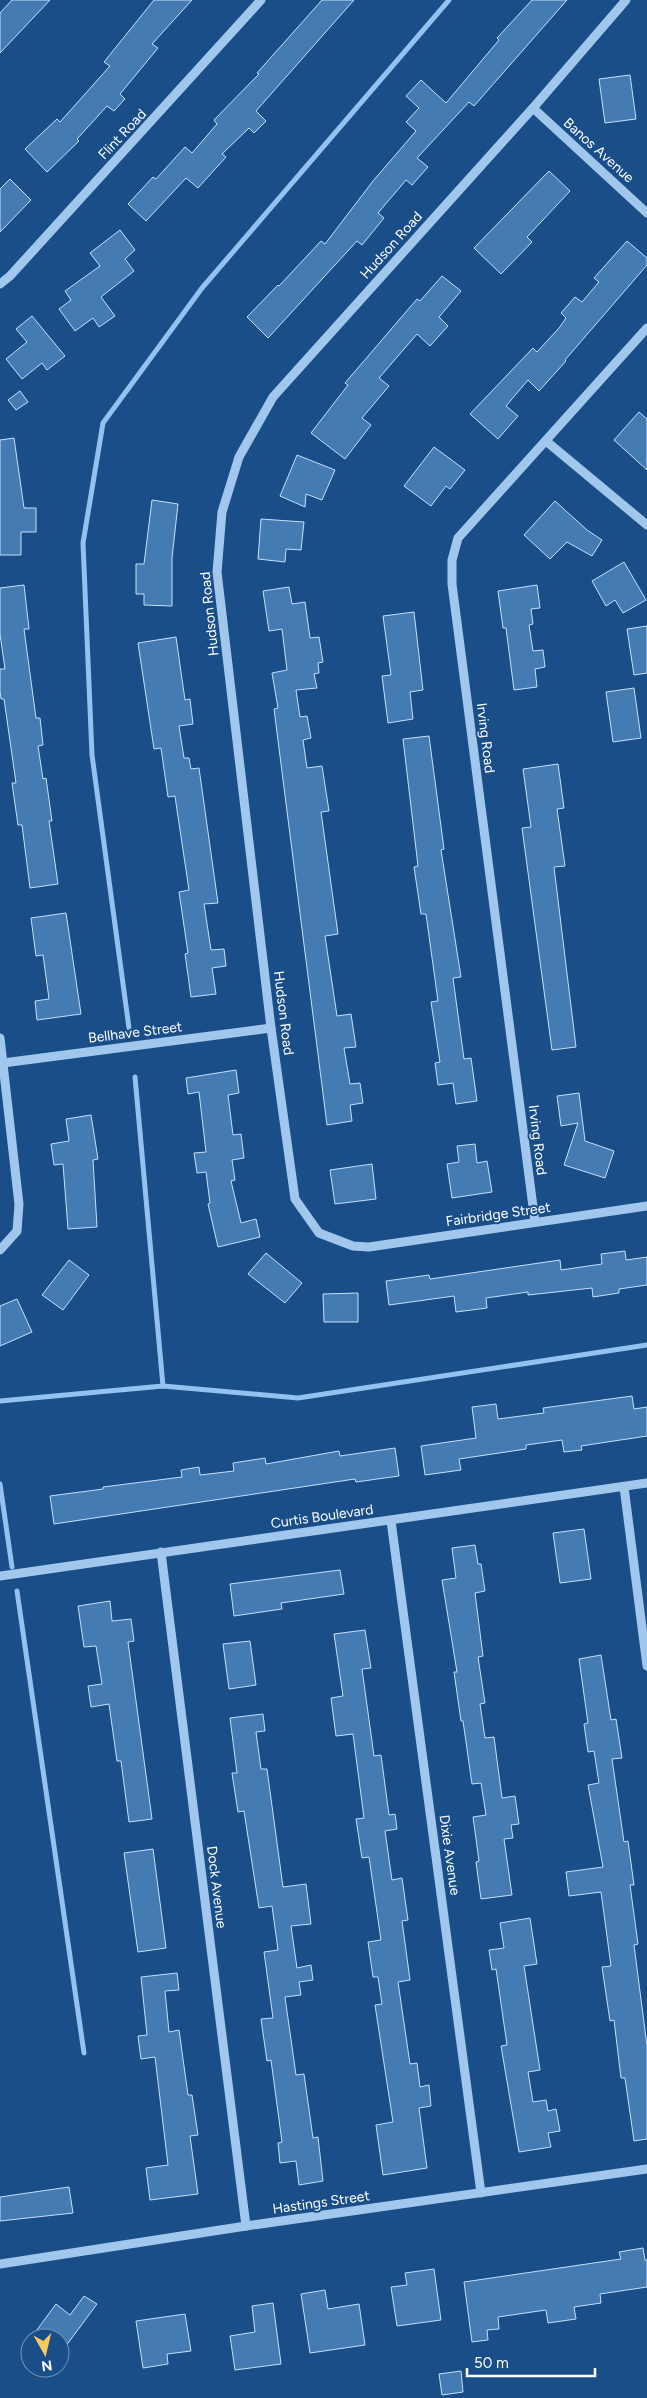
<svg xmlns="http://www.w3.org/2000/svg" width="647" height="2398" viewBox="0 0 647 2398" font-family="Figtree,sans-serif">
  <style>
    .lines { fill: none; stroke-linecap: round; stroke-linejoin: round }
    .stream { stroke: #94c2f0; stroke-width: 5 }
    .building { fill: #457bb3; stroke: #c7e0fa }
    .minor { stroke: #a1c7ed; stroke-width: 9 }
    .labels { text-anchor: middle; stroke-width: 4; stroke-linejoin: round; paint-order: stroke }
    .street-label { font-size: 14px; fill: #fff; stroke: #194e89 }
  </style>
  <rect width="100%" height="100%" fill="#194e89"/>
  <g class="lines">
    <!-- stream -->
    <g class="stream">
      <path d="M129 1028 92 755 83 543 103 423 202 288 449 0"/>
      <path d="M135 1077 163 1386"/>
      <path d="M0 1401 163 1386 298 1398 647 1345"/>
      <path d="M0 1484 12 1567"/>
      <path d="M17 1591 84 2053"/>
    </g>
  </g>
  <!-- building -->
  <g class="building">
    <path d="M12 0H50L0 53V13Z"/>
    <path d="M154 0H192L152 44 158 48 120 94 125 99 114 111 107 106 77 139 79 141 47 172 25 149 57 119 60 122 110 66 104 62Z"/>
    <path d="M322 0H354L256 111 266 121 254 133 249 128 222 154 226 157 198 188 186 178 146 221 128 204 153 177 156 179 185 147 192 153 217 124 214 120 259 74 257 73Z"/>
    <path d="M532 0H567L474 106 469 102 417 158 428 167 412 185 406 180 378 213 384 218 362 245 357 241 268 338 247 317 278 285 279 286 321 241 325 244 373 181 416 131 406 122 419 108 406 96 421 80 446 103 499 40 497 38Z"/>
    <path d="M630 75 636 119 605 123 599 79Z"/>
    <path d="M549 171 570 191 527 237 532 242 501 274 474 248Z"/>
    <path d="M10 179 31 200 0 232V189Z"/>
    <path d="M120 230 135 250 125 259 134 271 101 297 115 316 99 327 93 318 75 331 59 309 71 300 65 291 100 266 90 253Z"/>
    <path d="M627 241 647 258V265L565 360 566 361 539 391 528 380 506 406 518 416 498 439 470 414 533 348 537 352 559 328 566 318 561 313 575 297 582 302 599 282 594 278Z"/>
    <path d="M442 276 461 291 439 317 448 326 430 346 417 334 379 378 389 386 362 418 371 425 345 459 311 433 348 385 345 383 417 299 420 301Z"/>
    <path d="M32 316 65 356 47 370 42 363 22 379 6 359 27 342 16 329Z"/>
    <path d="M20 391 28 402 16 410 8 400Z"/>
    <path d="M639 412 647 419V470L614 440Z"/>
    <path d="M14 438 24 508H36V532H21V555H0V440Z"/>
    <path d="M434 447 465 470 450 489 446 486 431 506 404 486Z"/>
    <path d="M297 455 335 470 322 500 306 494 305 507 280 496Z"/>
    <path d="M152 500 178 504 172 558V606L144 605V594H136V564H144Z"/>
    <path d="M555 501 587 530 602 540 592 556 567 542 550 559 524 535Z"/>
    <path d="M261 519 304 522 301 550 286 549 285 562 258 559Z"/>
    <path d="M624 562 646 600 623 613 615 600 606 606 592 581Z"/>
    <path d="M24 585 29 629H24L36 718H40L43 745 38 746 43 779 46 778 52 821H49L58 884 30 888 22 825H18L12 783H16L4 699H1L0 691V669H5L0 634V588Z"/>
    <path d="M537 585 540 608 531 609 533 624 529 625 533 651 543 650 545 667 535 669 537 687 514 690 506 628H503L498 591Z"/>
    <path d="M289 587 292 604 305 602 310 638 319 637 323 662 318 663 319 673 314 674 317 688 296 690 300 717 307 716 311 738 303 740 307 768 322 766 329 811 321 812 338 934 325 936 337 1016 351 1014 356 1047 344 1048 350 1084 360 1083 363 1103 350 1105 352 1121 327 1125 274 709 278 708 272 673 287 670 282 629 269 631 263 591Z"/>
    <path d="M414 612 423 690 410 692 413 719 388 723 382 676 391 675 383 616Z"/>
    <path d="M647 626V673L634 675 627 629Z"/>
    <path d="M176 637 185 700 190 699 193 724 179 726 184 758H189L191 769 199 768 218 903 204 904 211 950 224 949 226 966 212 968 216 994 191 997 185 954 188 953 179 892 189 890 177 810 175 796 168 797 161 748 154 749 138 643Z"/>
    <path d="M634 688 641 738 613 742 606 692Z"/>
    <path d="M429 736 444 849 441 850 461 977 453 978 464 1059 471 1058 477 1101 456 1104 453 1083 438 1085 435 1063 440 1062 431 1002 438 1001 426 914H421L414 867 418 866 403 739Z"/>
    <path d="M558 764 564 808 557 809 565 866 554 867 576 1047 552 1050 522 828 531 827 523 769Z"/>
    <path d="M66 913 81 1014 37 1020 35 1001 49 999 43 955 36 956 31 918Z"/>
    <path d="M236 1070 239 1093 228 1095 233 1135 241 1134 244 1158 232 1160 235 1180 231 1181 241 1223 256 1219 260 1237 218 1247 208 1204 210 1203 206 1172 197 1173 194 1153 206 1152 199 1092 188 1094 186 1078Z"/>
    <path d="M579 1093 585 1141 614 1151 605 1178 564 1165 578 1123 561 1126 557 1096Z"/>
    <path d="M91 1115 98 1159 93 1160 97 1227 68 1229 63 1164 54 1165 51 1144 69 1141 66 1119Z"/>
    <path d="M475 1144 477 1163 487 1161 492 1192 452 1198 447 1164 459 1162 457 1146Z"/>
    <path d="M372 1164 376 1199 335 1204 330 1170Z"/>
    <path d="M625 1251 626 1260 647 1257V1285L619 1289V1293L593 1297 592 1288 528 1295V1292L486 1298 487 1308 456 1312 454 1296 389 1305 386 1281 429 1275 430 1279 560 1260 561 1270 602 1264 601 1254Z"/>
    <path d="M266 1253 302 1283 285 1303 248 1274Z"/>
    <path d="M69 1260 89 1275 63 1310 42 1295Z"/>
    <path d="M358 1293V1322H324L323 1294Z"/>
    <path d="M17 1299 32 1332 0 1346V1306Z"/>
    <path d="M632 1396 634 1409 647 1407V1436L581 1446 582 1450 564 1452 562 1440 526 1445V1449L459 1459 461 1470 425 1475 421 1446 476 1438 472 1407 496 1404 498 1419 544 1413 543 1408Z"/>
    <path d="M395 1448 399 1476 356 1482 355 1479 54 1524 50 1496 103 1489V1487L182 1477 181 1470 199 1467 200 1475 234 1471 233 1463 265 1458 266 1464 339 1451 340 1456Z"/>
    <path d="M584 1529 591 1579 560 1583 553 1533Z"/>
    <path d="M475 1545 478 1564H481L485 1591 475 1593 483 1656 478 1657 485 1703 480 1704 485 1738 494 1737 502 1798 515 1796 519 1824 511 1825 513 1838 504 1839 512 1895 481 1899 476 1862 479 1861 473 1817 486 1815 481 1783 472 1784 463 1721H461L454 1672H457L442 1580 456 1578 452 1548Z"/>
    <path d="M340 1570 344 1594 281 1603 282 1609 234 1616 230 1584Z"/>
    <path d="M110 1601 112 1621 131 1619 134 1641 128 1642 152 1819 129 1822 121 1761H117L109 1704 91 1707 88 1686 102 1684 96 1646 84 1647 78 1606Z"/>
    <path d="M365 1630 371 1668 362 1669 374 1756 381 1755 389 1815 395 1814 397 1829 385 1831 392 1880 402 1878 408 1920 402 1921 410 1980 398 1982 410 2064 417 2063 420 2087 429 2085 431 2106 419 2108 427 2168 383 2175 376 2125 393 2122 375 2005 382 2004 378 1977H373L368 1942 381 1940 369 1857 362 1858 356 1819 364 1818 353 1734 336 1736 331 1698 343 1696 334 1634Z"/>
    <path d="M250 1641 256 1685 229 1689 223 1644Z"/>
    <path d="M601 1655 611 1720 616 1719 622 1758 612 1759 624 1842 628 1841 634 1885H630L638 1944 634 1945 647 2046V2139L634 2141 625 2078H621L614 2020 610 2021 602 1967 611 1966 601 1892 569 1896 566 1872 603 1867 588 1785 599 1783 594 1751 588 1752 584 1724 588 1723 579 1659Z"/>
    <path d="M263 1714 265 1731 256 1732 261 1769H267L283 1887 306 1884 311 1924 291 1926 297 1968 311 1965 313 1980 299 1982 301 1995 285 1997 296 2075 304 2074 313 2138 318 2137 323 2181 299 2185 296 2161 280 2163 278 2143 282 2142 271 2060 267 2061 261 2019 273 2018 264 1952 278 1950 272 1906 259 1908 244 1811 238 1812 232 1773H237L230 1718Z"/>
    <path d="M153 1849 166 1948 138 1952 124 1853Z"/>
    <path d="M530 1918 537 1964 524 1966 540 2070 528 2072 533 2102 546 2100 548 2111 556 2109 560 2131 548 2133 551 2147 519 2152 501 2046 507 2045 496 1969 492 1970 489 1950 504 1948 500 1923Z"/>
    <path d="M177 1973 179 1990 165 1991 169 2032 179 2030 188 2095H192L198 2135 190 2136 198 2194 150 2200 146 2168 168 2165 155 2057 141 2059 138 2036 147 2035 141 1977Z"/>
    <path d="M69 2187 73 2213 0 2221V2197Z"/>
    <path d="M643 2248 645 2260H647V2287L600 2294 601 2303 574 2307 576 2319 548 2323 546 2310 498 2317 499 2329 487 2330 488 2340 472 2342 464 2282 621 2259 619 2252Z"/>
    <path d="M434 2269 441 2320 397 2326 391 2287 407 2285 405 2273Z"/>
    <path d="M325 2290 328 2309 359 2304 365 2345 310 2353 301 2294Z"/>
    <path d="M84 2296 97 2304 60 2354V2338H31L56 2304 70 2315Z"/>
    <path d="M273 2303 281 2364 235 2370 230 2336 255 2332 252 2306Z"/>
    <path d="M185 2314 191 2351 167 2354 168 2364 143 2368 136 2321Z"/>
    <path d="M461 2371 463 2392 442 2395 439 2374Z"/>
  </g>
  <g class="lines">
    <!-- minor -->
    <g class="minor">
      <path d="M626 0 533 108 273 397 239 457 222 512 217 572 271 1028 295 1199 319 1233 353 1246 369 1247 647 1206"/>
      <path d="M533 108 647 213"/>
      <path d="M0 284 10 276 261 0"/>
      <path d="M546 441 647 525"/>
      <path d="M0 1038 19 1204 17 1231 0 1250"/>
      <path d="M3 1063 271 1028"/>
      <path d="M535 1222 452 584V560L458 538 647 328"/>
      <path d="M624 1487 647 1666"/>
      <path d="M391 1521 481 2193"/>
      <path d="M161 1552 246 2226"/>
      <path d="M0 1576 647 1483"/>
      <path d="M0 2264 246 2226 647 2169"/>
    </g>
  </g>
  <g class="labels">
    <!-- street labels -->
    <g class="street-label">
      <text transform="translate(122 134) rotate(-47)" y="5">Flint Road</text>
      <text transform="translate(599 150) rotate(42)" y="5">Banos Avenue</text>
      <text transform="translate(391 245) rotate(-48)" y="5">Hudson Road</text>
      <text transform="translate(209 614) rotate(-96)" y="5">Hudson Road</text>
      <text transform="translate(486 738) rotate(83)" y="5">Irving Road</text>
      <text transform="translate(284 1013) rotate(83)" y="5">Hudson Road</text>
      <text transform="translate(135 1032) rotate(-7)" y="5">Bellhave Street</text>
      <text transform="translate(538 1140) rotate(83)" y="5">Irving Road</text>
      <text transform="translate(498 1214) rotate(-8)" y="5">Fairbridge Street</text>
      <text transform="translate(322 1516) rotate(-8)" y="5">Curtis Boulevard</text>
      <text transform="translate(450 1855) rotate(82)" y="5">Dixie Avenue</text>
      <text transform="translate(217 1887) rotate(83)" y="5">Dock Avenue</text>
      <text transform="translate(321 2202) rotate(-8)" y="5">Hastings Street</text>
    </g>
  </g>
  <!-- north arrow -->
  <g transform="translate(45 2353) rotate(172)"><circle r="24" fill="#194e89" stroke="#7595b8"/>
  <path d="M0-4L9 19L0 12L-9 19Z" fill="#ffca5d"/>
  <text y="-8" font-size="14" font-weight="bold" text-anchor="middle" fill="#ffffff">N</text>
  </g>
  <!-- scale -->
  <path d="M467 2368v8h128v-8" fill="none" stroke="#ffffff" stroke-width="2.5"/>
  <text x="474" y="2368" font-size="15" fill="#ffffff" stroke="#194e89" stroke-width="4" paint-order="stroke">50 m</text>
</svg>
